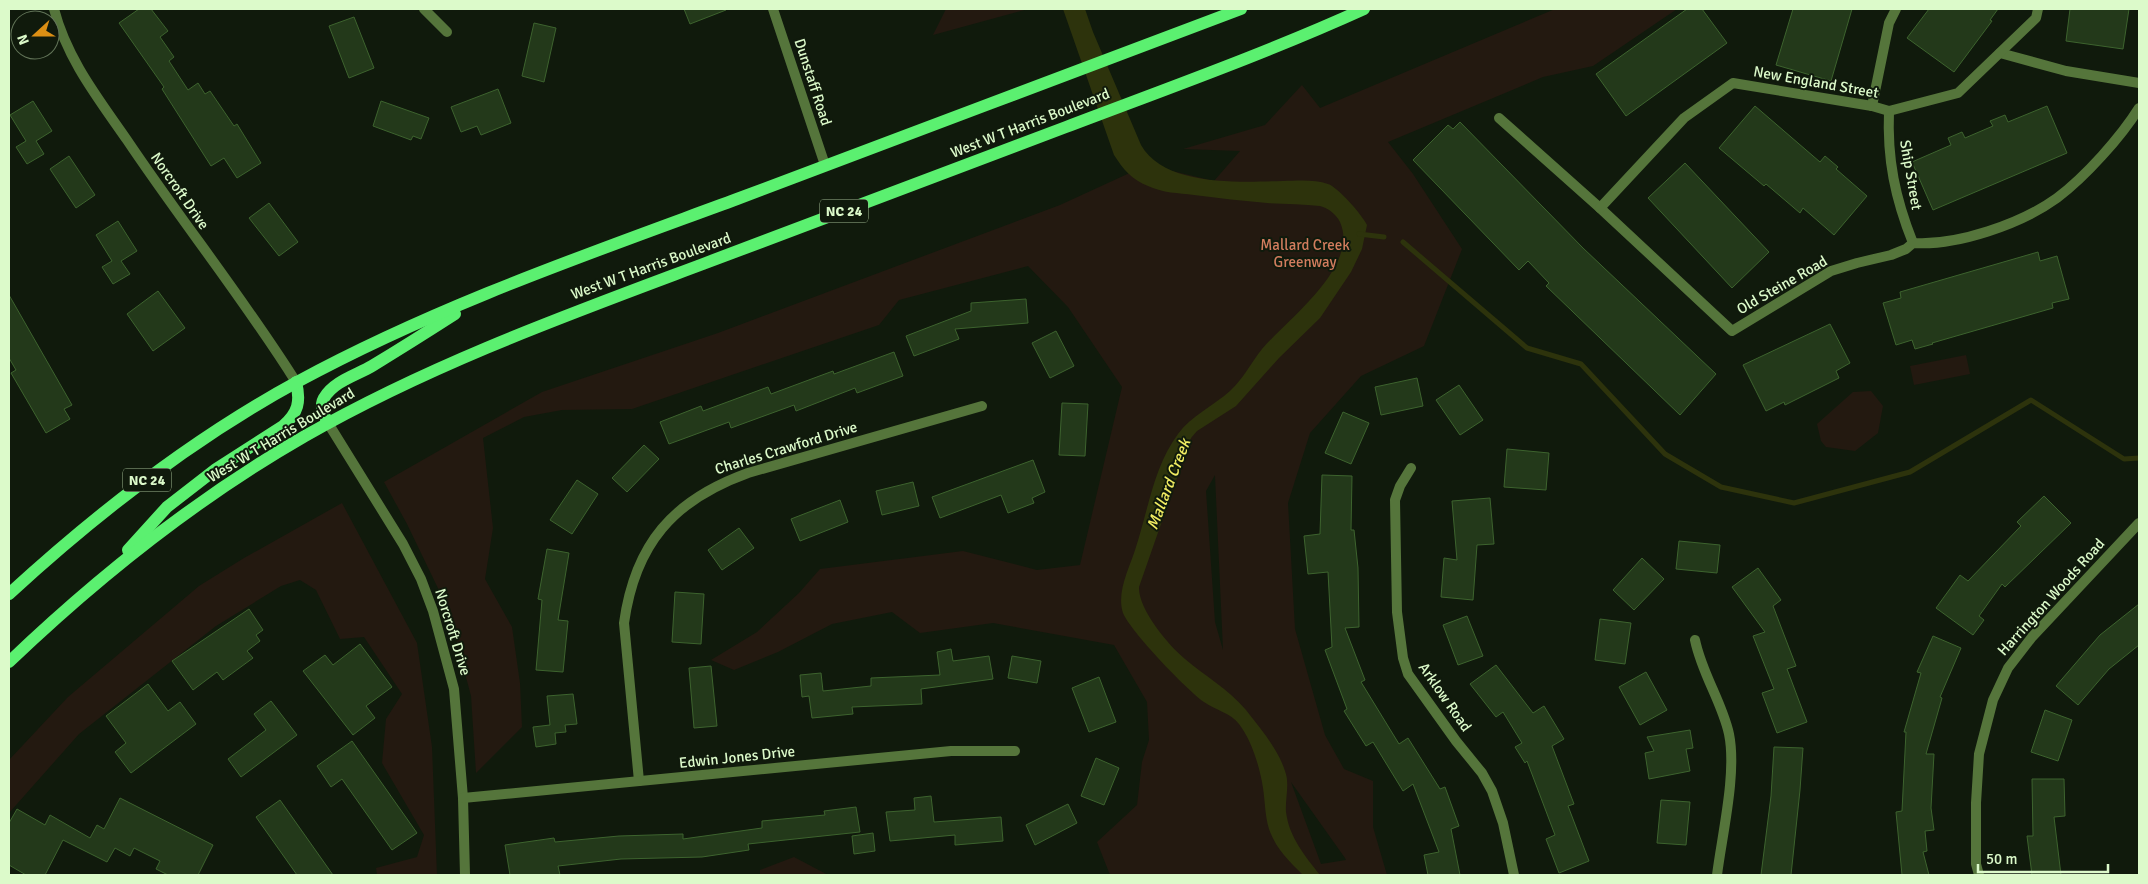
<svg xmlns="http://www.w3.org/2000/svg" width="2148" height="884" viewBox="0 0 2148 884" font-family="Signika,sans-serif">
  <style>
    .green { fill: #231910; fill-rule: evenodd }
    .water { fill: #2d330c }
    .lines { fill: none; stroke-linecap: round; stroke-linejoin: round }
    .stream { stroke: #2d330c; stroke-width: 5 }
    .building { fill: #23391a; stroke: #3d632e }
    .street { stroke: #55753b; stroke-width: 10 }
    .primary { stroke: #5bf070; stroke-width: 12 }
    .labels { text-anchor: middle; stroke-width: 4; stroke-linejoin: round; paint-order: stroke }
    .shield { fill: #101a0c; stroke: #9fb791; stroke-width: 1 }
    .shield-label { font-size: 14px; font-weight: bold; fill: #dcfaca }
    .street-label { font-size: 15px; fill: #dcfaca; stroke: #101a0c }
    .park-label { font-size: 15px; fill: #d27d5e; stroke: #101a0c }
    .water-label { font-size: 16px; font-style: italic; fill: #f1ed62; stroke: #101a0c }
  </style>
  <rect width="100%" height="100%" fill="#101a0c"/>
  <!-- green -->
  <g class="green">
    <path d="M946 9H1028L933 35Z"/>
    <path d="M1555 9H1677L1593 66 1543 77 1388 142 1413 174 1462 249 1424 346 1361 376 1310 433 1288 503 1295 629 1325 735 1344 769 1373 781V827L1387 875H1110L1097 842 1137 805 1142 762 1149 740 1147 702 1114 645 993 623 920 633 892 612 832 624 778 652 734 670 711 660 757 632 799 593 820 569 963 551 1037 570 1080 565 1122 387 1068 307 1028 266 899 300 879 325 632 409 562 410 524 417 483 438 493 528 485 579 512 627 520 683 522 727 476 773 471 696 448 609 407 524 384 482 542 392 718 333 1060 205 1147 165 1214 181 1240 151 1183 149 1265 125 1302 85 1320 108ZM1215 475V476L1223 650 1215 622 1206 491ZM1291 782 1345 858 1346 860 1321 864Z"/>
    <path d="M1966 355 1970 374 1914 385 1910 366Z"/>
    <path d="M1871 391 1883 406 1878 433 1855 451 1826 447 1821 441 1817 424 1853 392Z"/>
    <path d="M342 503 417 643 432 747 437 875H377L376 868 417 857 424 835 382 763 386 719 402 694 364 637 340 639 316 590 300 580 281 586 216 626 79 734 9 813V760L68 697 199 586 244 558Z"/>
    <path d="M794 857 828 875H760V870Z"/>
  </g>
  <!-- water -->
  <path class="water" d="M1063 9H1085L1093 32 1141 145C1165 187 1240 182 1283 181 1297 181 1314 179 1328 184 1338 187 1363 216 1367 225L1362 249 1351 272 1320 318 1279 358 1236 406 1197 431 1191 438 1139 587C1138 609 1168 645 1185 659 1205 676 1228 689 1246 710 1260 728 1278 749 1285 771 1290 784 1285 798 1286 812 1289 837 1305 856 1320 875H1303C1289 861 1276 849 1269 829 1265 816 1265 801 1263 788 1260 768 1252 741 1239 724 1231 713 1215 710 1204 702 1187 690 1130 631 1123 613 1116 592 1130 567 1136 547 1148 510 1154 466 1178 434 1191 416 1213 406 1230 391 1243 379 1251 363 1262 349 1287 320 1360 266 1340 222 1336 214 1328 208 1320 206 1303 204 1285 204 1267 203 1243 201 1219 198 1194 195 1178 193 1163 193 1148 186 1132 180 1123 169 1114 155Z"/>
  <g class="lines">
    <!-- stream -->
    <g class="stream">
      <path d="M1359 234 1384 237"/>
      <path d="M1403 242 1527 348 1581 364 1665 454 1721 487 1794 503 1910 472 2031 400 2124 459 2139 458"/>
    </g>
  </g>
  <!-- building -->
  <g class="building">
    <path d="M139 9H151L168 31 160 37 174 57 169 61 188 90 198 83 205 94 210 91 234 126 237 124 261 163 237 178 224 158 211 166 162 89 164 87 119 23Z"/>
    <path d="M684 9H726V10L690 24Z"/>
    <path d="M1687 9H1702L1727 43 1626 116 1596 74Z"/>
    <path d="M1793 9H1852L1831 81 1776 65Z"/>
    <path d="M1929 9H1998L1990 20 1992 21 1954 72 1907 38Z"/>
    <path d="M2070 9H2129L2123 49 2066 41Z"/>
    <path d="M354 17 374 68 349 78 329 26Z"/>
    <path d="M534 23 556 28 544 82 522 76Z"/>
    <path d="M498 89 511 123 481 135 477 126 461 132 451 107Z"/>
    <path d="M33 101 52 131 36 141 44 154 27 164 16 147 26 141 10 115Z"/>
    <path d="M381 101 429 118 421 139 413 136 411 140 373 126Z"/>
    <path d="M1755 106 1820 162 1825 156 1838 167 1836 169 1867 196 1834 235 1803 208 1800 213 1766 184 1764 186 1719 148Z"/>
    <path d="M2047 106 2067 153 1933 210 1912 162 1951 145 1948 138 1962 132 1965 138 1993 126 1990 121 2005 115 2008 122Z"/>
    <path d="M1460 122 1583 248 1716 374 1680 415 1546 286 1549 283 1528 261 1519 270 1413 160 1448 125 1453 129Z"/>
    <path d="M69 156 95 195 76 208 50 169Z"/>
    <path d="M1685 163 1769 252 1732 288 1648 198Z"/>
    <path d="M269 203 298 242 279 256 249 218Z"/>
    <path d="M118 221 137 251 121 261 130 274 113 284 102 267 112 261 96 235Z"/>
    <path d="M2038 252 2040 261 2057 256 2069 299 2052 303 2053 308 1932 343 1933 344 1915 349 1912 340 1896 345 1883 303 1901 298 1900 292Z"/>
    <path d="M158 291 185 328 153 351 127 314Z"/>
    <path d="M9 295 72 405 64 409 70 419 46 433 11 373 16 370 9 358Z"/>
    <path d="M1026 299 1028 323 955 329 959 339 914 356 906 336 971 311V303Z"/>
    <path d="M1830 324 1850 363 1836 371 1839 378 1785 405 1784 402 1766 411 1743 365Z"/>
    <path d="M1056 331 1074 366 1050 378 1032 343Z"/>
    <path d="M894 352 903 376 857 393 855 388 796 411 794 405 731 428 729 422 669 444 660 422 701 406 703 411 768 387 771 394 833 371 834 374Z"/>
    <path d="M1417 378 1423 406 1381 415 1375 387Z"/>
    <path d="M1459 385 1483 420 1460 435 1436 400Z"/>
    <path d="M1062 403 1088 404 1085 456 1059 455Z"/>
    <path d="M1343 412 1369 423 1351 464 1325 453Z"/>
    <path d="M644 445 659 459 627 492 612 478Z"/>
    <path d="M1507 449 1549 453 1546 490 1504 487Z"/>
    <path d="M1033 460 1045 492 1032 498 1034 503 1008 513 1001 495 940 518 932 497Z"/>
    <path d="M1322 475 1352 476 1351 530H1354L1358 568 1359 627 1345 628 1365 680 1361 682 1399 744 1408 738 1440 789 1445 787 1459 826 1451 829 1460 875H1428L1424 855 1439 852 1413 784 1403 791 1373 742 1366 746 1344 711 1347 709 1325 650 1332 647 1328 572 1308 574 1304 536 1320 534Z"/>
    <path d="M577 480 598 494 572 534 550 520Z"/>
    <path d="M913 482 919 506 882 515 876 491Z"/>
    <path d="M2044 496 2071 523 2005 587 2002 584 1979 616 1984 620 1973 635 1936 608 1960 575 1968 581 2021 526 2017 522Z"/>
    <path d="M1490 498 1494 544 1477 545 1473 600 1441 597 1444 558 1457 560 1452 501Z"/>
    <path d="M840 500 848 522 800 541 791 519Z"/>
    <path d="M739 528 754 548 722 570 708 550Z"/>
    <path d="M1679 541 1720 545 1717 573 1676 569Z"/>
    <path d="M547 549 569 553 558 620 568 621 563 672 536 670 542 600 538 599Z"/>
    <path d="M1642 558 1664 579 1634 610 1613 590Z"/>
    <path d="M1758 568 1781 600 1773 606 1796 666 1787 669 1807 722 1777 733 1762 693 1774 689 1753 636 1765 632 1732 587Z"/>
    <path d="M675 592 704 594 701 644 672 642Z"/>
    <path d="M2139 604V645L2109 669 2078 705 2056 686 2100 635Z"/>
    <path d="M249 609 263 630 256 635 260 641 247 651 253 658 223 680 217 672 193 690 172 661Z"/>
    <path d="M1467 616 1483 656 1458 665 1443 625Z"/>
    <path d="M1600 619 1631 623 1625 664 1595 660Z"/>
    <path d="M1933 636 1961 648 1940 697 1942 698 1926 754H1934L1931 808 1934 830 1925 831 1927 851 1923 852 1929 875H1902L1896 812 1902 811 1906 732H1904L1921 673 1917 672Z"/>
    <path d="M360 644 392 687 366 706 375 718 353 735 303 671 325 655 333 665Z"/>
    <path d="M951 649 953 661 989 656 993 679 921 689 922 704 852 707 853 714 812 718 809 696 802 697 800 675 821 673 823 691 871 686V678L940 675 937 652Z"/>
    <path d="M1012 656 1041 661 1037 683 1008 678Z"/>
    <path d="M1496 665 1533 713 1544 706 1564 739 1552 746 1574 804 1568 806 1589 861 1559 873 1546 839 1555 835 1527 761 1525 763 1515 747 1522 743 1503 712 1496 717 1470 684Z"/>
    <path d="M711 666 717 726 694 728 689 668Z"/>
    <path d="M1646 672 1667 710 1640 725 1619 687Z"/>
    <path d="M1099 677 1116 722 1089 732 1072 688Z"/>
    <path d="M148 684 168 711 180 702 196 724 131 773 115 752 126 743 106 716Z"/>
    <path d="M573 694 577 724 565 725 566 732 555 733 556 744 536 747 533 727 550 725 547 696Z"/>
    <path d="M271 701 297 735 241 777 228 759 266 730 254 714Z"/>
    <path d="M2045 710 2072 720 2058 761 2031 752Z"/>
    <path d="M1690 730 1693 748 1686 749 1690 771 1649 779 1645 753 1654 751 1647 737Z"/>
    <path d="M352 741 417 833 392 850 342 779 331 787 317 766Z"/>
    <path d="M1774 747 1803 748 1800 790 1791 875H1761L1771 796Z"/>
    <path d="M1096 758 1119 768 1104 805 1081 796Z"/>
    <path d="M2032 779H2064L2065 816 2054 817 2061 875H2032L2027 836H2033Z"/>
    <path d="M931 796 934 822 1001 817 1003 841 955 845V835L890 841 886 812 915 810 914 798Z"/>
    <path d="M120 798 213 845 198 875H168L156 869 160 861 134 848 130 856 115 848 107 862 63 840 45 875H26L9 865V823L17 809 45 825 50 815 90 838 97 825 104 829Z"/>
    <path d="M280 800 333 875H297L256 817Z"/>
    <path d="M1661 800 1690 802 1686 845 1657 843Z"/>
    <path d="M1068 804 1077 823 1035 845 1026 825Z"/>
    <path d="M856 807 860 832 748 844 749 850 702 857 621 859 558 866 560 875H510L505 845 554 838 555 842 619 836 683 834V839L762 828V821L825 815 824 811Z"/>
    <path d="M873 833 875 851 854 854 852 836Z"/>
  </g>
  <g class="lines">
    <!-- street -->
    <g class="street">
      <path d="M54 9C67 59 98 98 127 140 182 222 244 299 296 382"/>
      <path d="M424 9 447 32"/>
      <path d="M773 9 825 165"/>
      <path d="M2000 53 2066 71 2139 83"/>
      <path d="M1872 106 1889 23 1896 9"/>
      <path d="M1889 111C1887 159 1895 198 1913 243"/>
      <path d="M1499 118 1600 208 1732 331 1831 271 1857 263 1891 255 1906 249 1913 243C1957 246 2021 224 2057 198 2085 177 2121 137 2139 108"/>
      <path d="M1600 208 1684 118 1733 83 1872 106 1889 111 1958 93 2036 18 2038 9"/>
      <path d="M328 423 403 544 421 579 433 611 454 689 463 798 465 875"/>
      <path d="M1411 468 1400 486 1395 500 1397 612 1403 658 1408 674 1456 741 1482 773 1492 791 1503 823 1514 875"/>
      <path d="M1695 640C1702 674 1722 702 1729 734 1737 773 1722 835 1717 875"/>
      <path d="M639 781 624 623C635 544 673 500 748 473L982 406"/>
      <path d="M463 798 951 751H1015"/>
      <path d="M1979 875 1976 864V803L1979 754 1993 700 2008 668 2032 637 2139 523"/>
    </g>
    <!-- primary -->
    <g class="primary">
      <path d="M328 423C324 415 319 407 324 398 334 381 357 375 372 366 400 349 427 332 455 314"/>
      <path d="M128 550 167 507 216 469 283 426C298 413 301 402 296 382"/>
      <path d="M9 594C95 515 194 438 297 382 437 306 588 254 737 199 905 135 1073 73 1241 9"/>
      <path d="M9 662C99 576 197 498 305 436 431 364 567 315 703 264 824 219 945 173 1066 127 1166 89 1267 53 1364 9"/>
    </g>
  </g>
  <g class="labels">
    <!-- shield labels -->
    <g class="shield">
      <rect x="820" y="199.5" width="48" height="23" rx="4"/>
      <rect x="123" y="468.5" width="48" height="23" rx="4"/>
    </g>
    <g class="shield-label">
      <text x="844" y="216">NC 24</text>
      <text x="147" y="485">NC 24</text>
    </g>
    <!-- street labels -->
    <g class="street-label">
      <text transform="translate(813 82) rotate(72)" y="5">Dunstaff Road</text>
      <text transform="translate(1816 82) rotate(10)" y="5">New England Street</text>
      <text transform="translate(1030 123) rotate(-21)" y="5">West W T Harris Boulevard</text>
      <text transform="translate(1911 175) rotate(80)" y="5">Ship Street</text>
      <text transform="translate(180 191) rotate(55)" y="5">Norcroft Drive</text>
      <text transform="translate(651 266) rotate(-20)" y="5">West W T Harris Boulevard</text>
      <text transform="translate(1782 285) rotate(-30)" y="5">Old Steine Road</text>
      <text transform="translate(281 435) rotate(-31)" y="5">West W T Harris Boulevard</text>
      <text transform="translate(786 448) rotate(-17)" y="5">Charles Crawford Drive</text>
      <text transform="translate(2051 597) rotate(-48)" y="5">Harrington Woods Road</text>
      <text transform="translate(453 632) rotate(73)" y="5">Norcroft Drive</text>
      <text transform="translate(1445 697) rotate(55)" y="5">Arklow Road</text>
      <text transform="translate(737 757) rotate(-6)" y="5">Edwin Jones Drive</text>
    </g>
    <!-- park labels -->
    <g class="park-label">
      <text x="1305" y="250">Mallard Creek<tspan x="1305" dy="17">Greenway</tspan></text>
    </g>
    <!-- water labels -->
    <g class="water-label">
      <text transform="translate(1168 484) rotate(-69)" y="6">Mallard Creek</text>
    </g>
  </g>
  <!-- border -->
  <rect width="2148" height="884" fill="none" stroke="#dcfaca" stroke-width="20"/>
  <!-- north arrow -->
  <g transform="translate(35 35) rotate(249)"><circle r="24" fill="#101a0c" stroke="#627458"/>
  <path d="M0-4L9 19L0 12L-9 19Z" fill="#dc8f14"/>
  <text y="-8" font-size="14" font-weight="bold" text-anchor="middle" fill="#dcfaca">N</text>
  </g>
  <!-- scale -->
  <path d="M1978 864v8h130v-8" fill="none" stroke="#dcfaca" stroke-width="2.5"/>
  <text x="1986" y="864" font-size="15" fill="#dcfaca" stroke="#101a0c" stroke-width="4" paint-order="stroke">50 m</text>
</svg>
